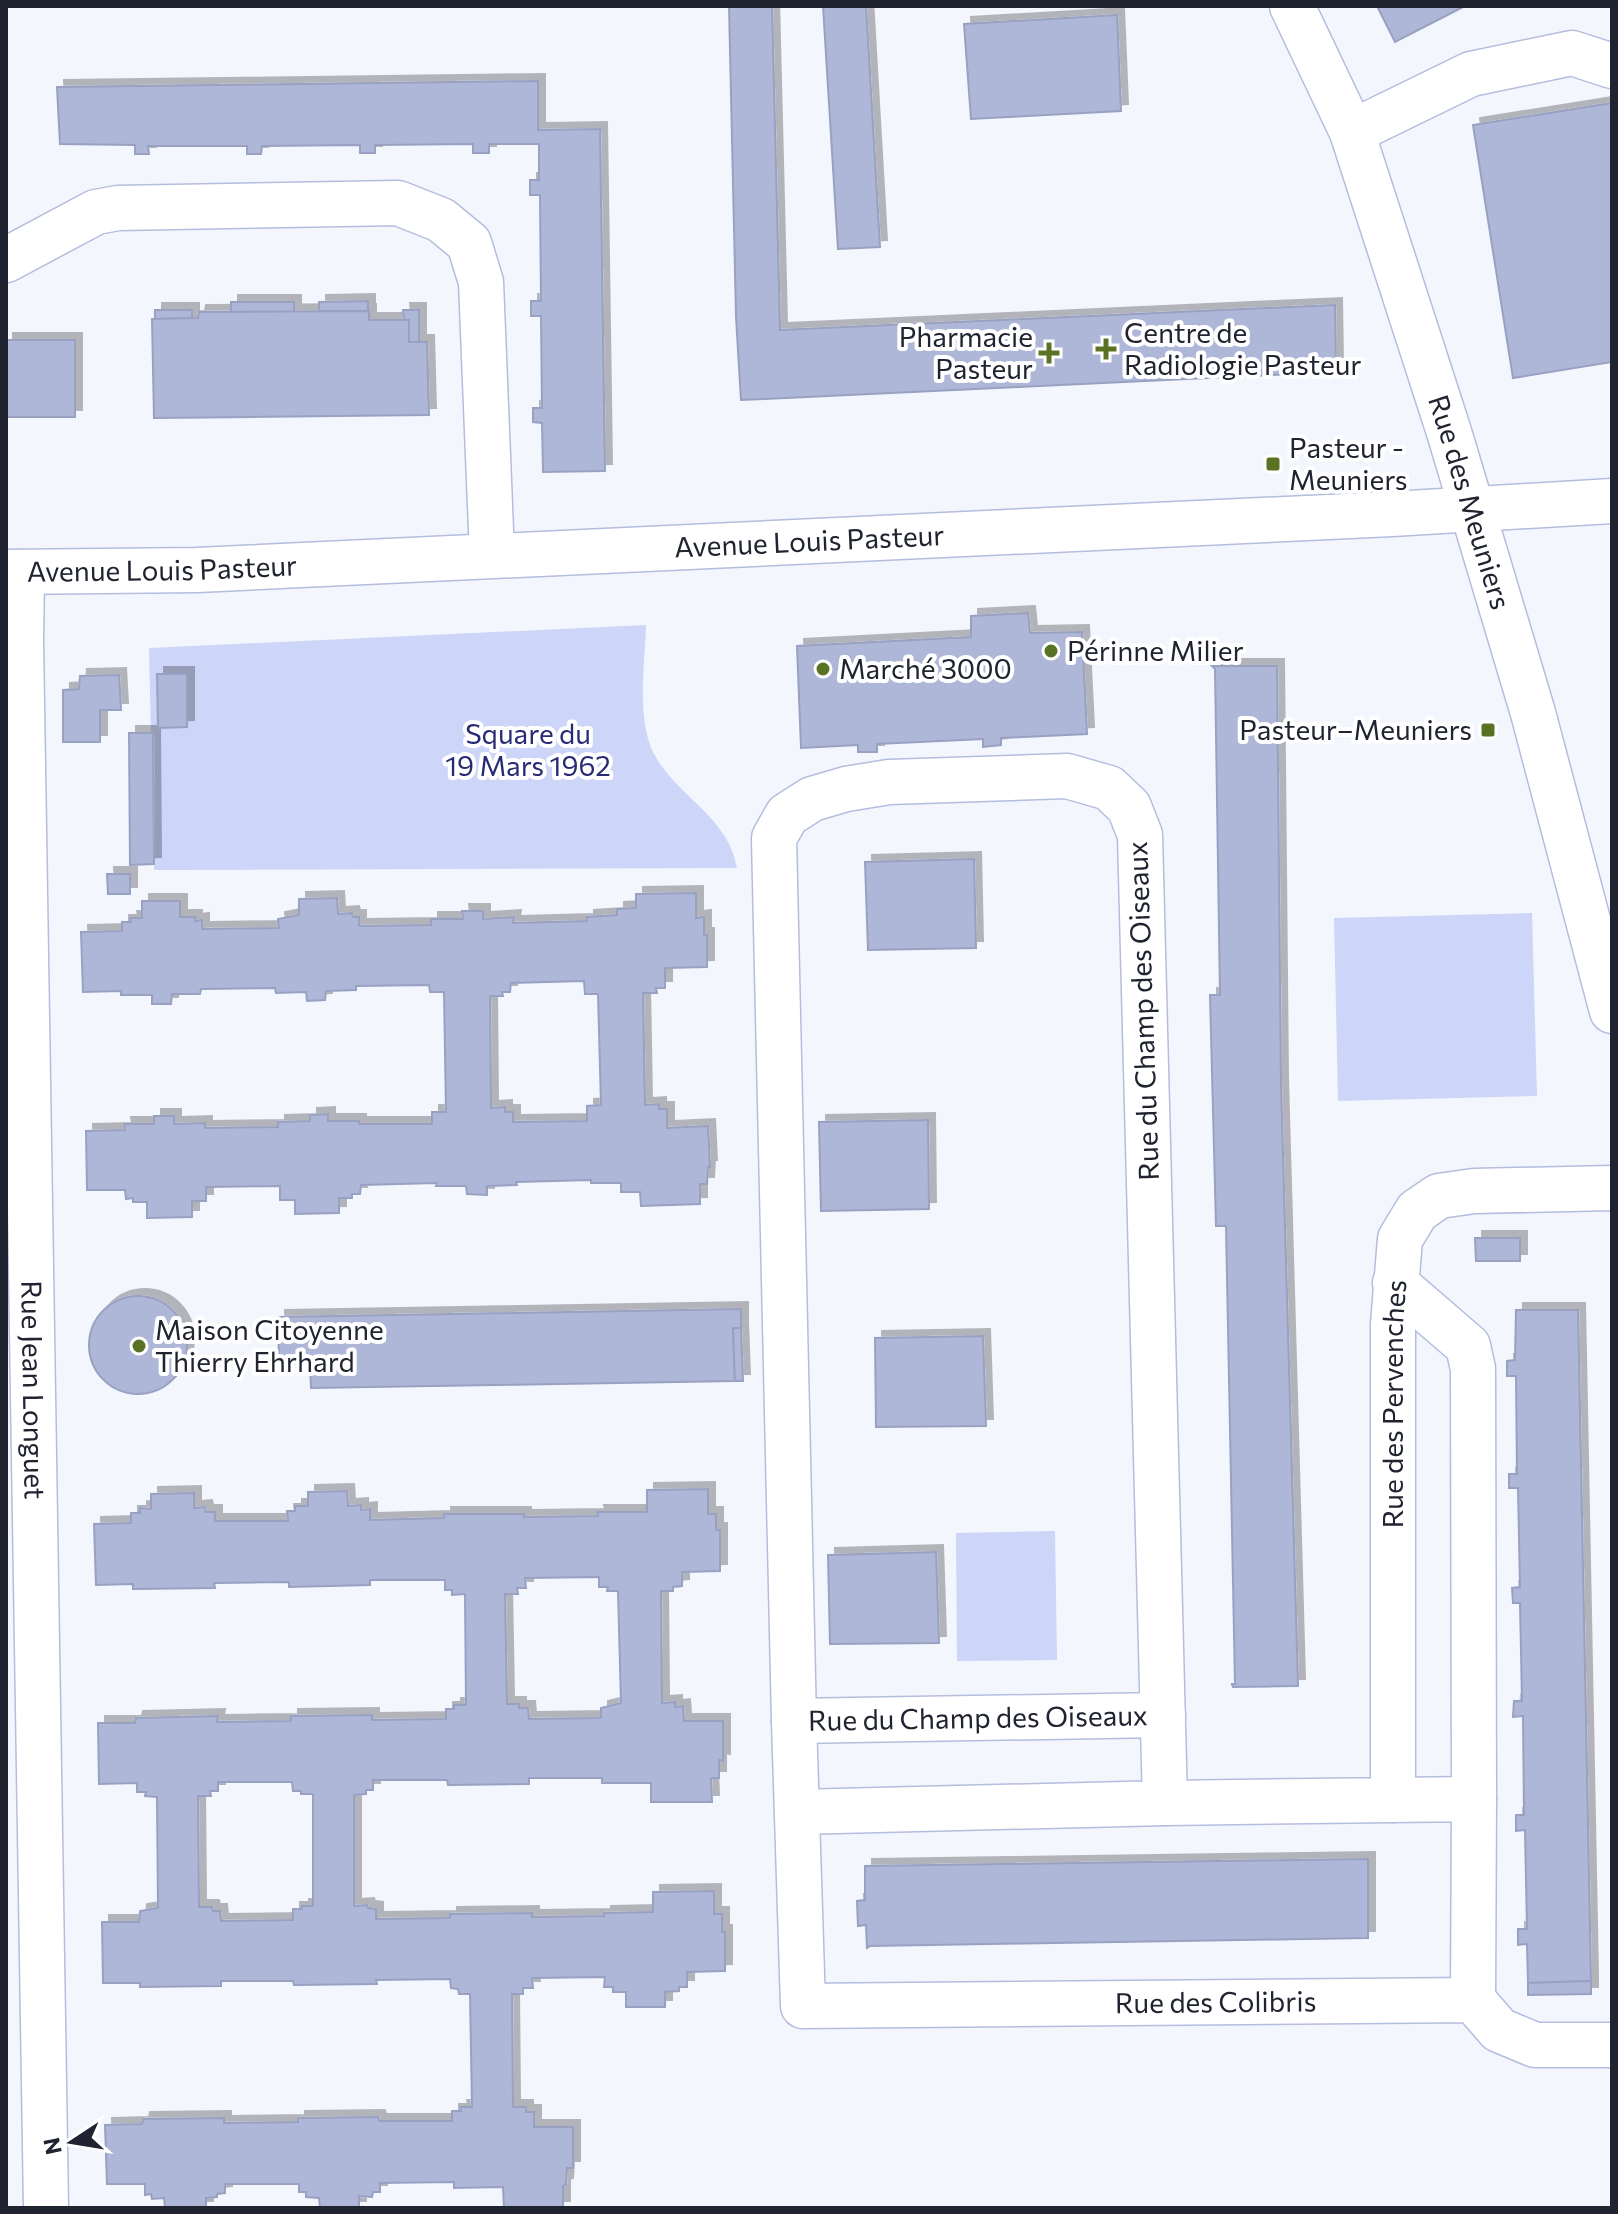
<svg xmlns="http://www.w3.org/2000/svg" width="1618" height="2214" viewBox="0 0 1618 2214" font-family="Commissioner,sans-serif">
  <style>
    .green { fill: #cdd5f8 }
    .building { fill: #afb7d9; stroke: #99a1c2; stroke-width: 2; fill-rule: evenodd; filter: url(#shadow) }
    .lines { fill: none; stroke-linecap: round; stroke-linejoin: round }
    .minor-casing { stroke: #b5bddf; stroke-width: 47 }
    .minor { stroke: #fff; stroke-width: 44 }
    .poi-dot { fill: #597224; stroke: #fff; stroke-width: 3 }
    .labels { text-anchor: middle; stroke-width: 8; stroke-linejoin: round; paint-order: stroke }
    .poi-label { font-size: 28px; fill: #202330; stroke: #fff; text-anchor: start }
    .street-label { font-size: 28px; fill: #202330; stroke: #fff }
    .park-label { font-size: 28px; fill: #272b74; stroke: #fff }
  </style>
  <defs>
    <filter id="shadow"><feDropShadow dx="7" dy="-7" stdDeviation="0" flood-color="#0004"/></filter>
  </defs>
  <rect width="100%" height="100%" fill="#f4f6fd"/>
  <!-- green -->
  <g class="green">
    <path d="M646 625C645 663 636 720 654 754 677 797 728 816 737 868L154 870 149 648Z"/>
    <path d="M1532 913 1537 1096 1338 1101 1334 918Z"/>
    <path d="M1055 1531 1057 1660 957 1661 956 1533Z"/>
  </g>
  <!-- building -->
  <g class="building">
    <path d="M729 6H772L780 330 1335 305 1336 372 741 400 736 317Z"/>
    <path d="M823 6H866L880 247 838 249Z"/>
    <path d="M1377 6H1465L1395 42Z"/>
    <path d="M1117 15 1121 111 971 119 964 24Z"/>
    <path d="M538 81V130L600 129 605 471 543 472 542 423 533 422V408H542L541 316H531V301H541L540 195H530V180H539V144H489V153H473V144L375 145V153H360V145L262 146 261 154H247V146H148L149 154H135V145L60 144 57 87Z"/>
    <path d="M1612 103V362L1513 378 1473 125Z"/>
    <path d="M368 301V311H319V302Z"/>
    <rect x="231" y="302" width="63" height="10"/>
    <path d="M155 310H192V318L155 319Z"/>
    <path d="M403 310H419V343L409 342V320H404Z"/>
    <path d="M369 311V320H409V342H427L429 415 154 418 152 319 198 318 199 312Z"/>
    <rect x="6" y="340" width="69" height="77"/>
    <path d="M1028 613 1030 633 1082 632 1087 734 1001 738V745L983 747V739L877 744V752H858V745L801 748 797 646 971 637V616Z"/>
    <path d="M1212 666H1277L1281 1085 1298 1686 1233 1687 1232 1684H1235L1226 1226H1216L1210 995H1220L1215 669Z"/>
    <path d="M157 674H187V727L158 728Z"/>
    <path d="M119 675 121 710H100V742H63V690L79 689 80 676Z"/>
    <path d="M129 733H153L154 864 130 865Z"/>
    <path d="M974 859 976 948 868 950 865 862Z"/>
    <path d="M107 874H130V894H108Z"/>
    <path d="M696 893V918L704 917V935H707V967L665 968V988H656L657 993H643L645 1105 659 1104V1109H667V1128L708 1126 710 1167H708L707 1184H700V1204L641 1206 640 1192H621V1183H591V1180L516 1182 517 1185 487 1186V1195L467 1194 466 1186H436L437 1183 361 1185 360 1194H352V1198H339V1213L295 1214V1200H280V1186L206 1187V1201H192V1217L147 1218V1202H133V1198L126 1199 125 1190H87L86 1131 125 1130 124 1124H154V1116H174V1124L205 1123V1128L278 1127V1122L310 1121V1115L328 1114V1121H359V1124H432V1112H446L444 992H430L429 985 356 986V990L326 991 325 1000 307 1001 306 992 276 993 275 988 201 989 200 994H172L171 1004H152V995H121V991L83 992 81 932 122 931V922H131L130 918H142V901H180V917H195V921L202 920V929L279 928 278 919 299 915V899L337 898 338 914 352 913 353 917H359V926L431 925V919H463L462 911H483V919L514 917 513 923 587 921V917L617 915V909L636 908V894ZM584 981 585 994H598L601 1105 587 1106V1121L513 1122V1112H505V1107L491 1108 490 996H503L502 992H510L511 983Z"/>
    <path d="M928 1120 929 1209 821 1211 819 1122Z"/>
    <path d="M1475 1238H1520V1261H1476Z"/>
    <circle cx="138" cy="1345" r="49"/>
    <path d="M741 1309V1328H733L735 1381 311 1388 310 1364H279L278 1317Z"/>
    <path d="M1516 1310H1578L1591 1981 1528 1983 1527 1944 1518 1945V1929H1527L1525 1830 1516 1831V1815H1524L1523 1716 1513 1717 1514 1701H1522L1520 1603H1513L1512 1588 1520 1587 1518 1488H1509V1474H1517L1516 1376H1507V1361L1515 1360Z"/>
    <path d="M733 1328H741L743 1381H735Z"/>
    <path d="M983 1336 986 1426 876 1427 875 1338Z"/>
    <path d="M708 1489V1514H716V1530H720V1571L682 1572V1586L673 1587V1591H661L662 1703 675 1702V1707L683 1706 684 1721H723V1761L719 1760V1778H711L712 1802H651V1783H602V1778H529V1784L448 1785 447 1780H373V1790H366V1794L354 1795V1906L367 1905 368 1908 376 1909V1919L450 1918V1914L532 1913V1917L604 1916V1913L653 1912V1892L714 1891V1914H722V1932H725V1971L687 1972V1987H679V1991L665 1992V2007H626V1992H613V1987H604L605 1977 532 1978 533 1988H523V1994H512L513 2107H526V2112H534V2127H573V2168H567L566 2185 563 2186V2208H504L503 2187 454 2188V2182L380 2183V2192H373L372 2197 359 2196V2208H320L319 2198 306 2197V2192H299V2184H225V2193L217 2194V2197L206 2198V2208H165L164 2198 152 2199 151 2194 145 2195V2184H107L105 2125 142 2124 143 2119 224 2118V2123L298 2122V2118L378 2117 379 2121H452V2111H461L460 2107H472L470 1994H459L458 1989 451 1988 450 1979 376 1980 377 1984 294 1985 293 1981H221V1986L140 1987V1983H103L102 1922H139L140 1911 158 1908 157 1797 145 1796 146 1792H137V1783L99 1784 98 1723H135L136 1718 218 1716 217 1722 291 1721V1716L372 1715V1720L446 1719V1709H454V1705H466L465 1594 452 1595V1590H445V1580H370V1585L289 1587V1582L214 1583 215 1588 133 1589V1584L96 1585 94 1524 131 1523V1513H140V1508L151 1509V1494L194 1493V1508L205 1507 206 1512H215V1521H288L287 1511H295V1506H308V1492L347 1491 348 1506 361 1505V1510L370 1509V1520L444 1518V1514H524V1517L598 1516 597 1512H647V1490ZM599 1577V1587H608L607 1591H618L621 1703 601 1708V1718L529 1719 528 1708H519V1704H507L505 1594H518L517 1588H526L525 1578ZM218 1782H292L293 1791H301V1794H313V1906H302V1909H293V1920L221 1921 220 1911H213L212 1907H199L198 1796H211L210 1791H218Z"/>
    <path d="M936 1552 939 1643 830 1644 828 1555Z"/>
    <path d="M1368 1859V1938L870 1946 867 1948 866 1925 858 1926 857 1901 865 1900V1866Z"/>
    <path d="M1591 1981V1994L1528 1995V1983Z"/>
  </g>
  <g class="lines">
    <!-- minor casing -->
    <g class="minor-casing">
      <g id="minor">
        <path id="s1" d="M1292 6 1352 132 1449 432 1533 713 1612 1011"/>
        <path d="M1352 132 1471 74 1572 53 1612 66"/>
        <path d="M6 260 96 212 118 208 398 203 441 220 469 243 481 282 492 555"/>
        <path id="s2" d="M6 572 197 570 1392 514 1612 501"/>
        <path id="s3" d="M22 572 21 642 46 2208"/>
        <path d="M1395 1283 1468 1346 1473 1369 1474 1799"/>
        <path id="s4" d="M794 1721 1163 1715"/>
        <path d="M1393 1800 1474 1799 1473 2000"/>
        <path id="s5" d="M1165 1803 1393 1800V1324L1400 1239 1417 1211 1439 1196 1474 1191 1612 1188"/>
        <path id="s6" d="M797 1812 1165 1803 1140 835 1129 807 1109 788 1067 776 889 782 846 789 812 799 787 815 774 838 794 1721C797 1816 800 1911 803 2006L1473 2000 1499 2030 1535 2045H1612"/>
      </g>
    </g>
    <!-- minor -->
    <use href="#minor" class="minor"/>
  </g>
  <!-- markers -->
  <g class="poi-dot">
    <path d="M1102 337h8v8h8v8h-8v8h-8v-8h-8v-8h8z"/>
    <path d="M1045 341h8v8h8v8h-8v8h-8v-8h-8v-8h8z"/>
    <rect x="1265" y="456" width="16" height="16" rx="4"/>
    <circle cx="1051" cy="651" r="8"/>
    <circle cx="823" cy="669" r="8"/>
    <rect x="1480" y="722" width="16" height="16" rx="4"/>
    <circle cx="139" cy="1346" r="8"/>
  </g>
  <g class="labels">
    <!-- poi labels -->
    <g class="poi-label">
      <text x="1124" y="343">Centre de<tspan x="1124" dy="32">Radiologie Pasteur</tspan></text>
      <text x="1033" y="347" text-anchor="end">Pharmacie<tspan x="1033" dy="32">Pasteur</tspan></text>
      <text x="1289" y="458">Pasteur -<tspan x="1289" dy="32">Meuniers</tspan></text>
      <text x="1067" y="661">Périnne Milier</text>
      <text x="839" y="679">Marché 3000</text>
      <text x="1472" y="740" text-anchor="end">Pasteur–Meuniers</text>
      <text x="155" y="1340">Maison Citoyenne<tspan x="155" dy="32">Thierry Ehrhard</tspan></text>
    </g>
    <!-- street labels -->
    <g class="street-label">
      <text dy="10" stroke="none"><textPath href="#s1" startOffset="528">Rue des Meuniers</textPath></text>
      <text dy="10" stroke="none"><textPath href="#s2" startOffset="804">Avenue Louis Pasteur</textPath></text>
      <text dy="10" stroke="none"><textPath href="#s2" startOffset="156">Avenue Louis Pasteur</textPath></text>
      <text transform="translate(1143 1011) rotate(-92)" y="10">Rue du Champ des Oiseaux</text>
      <text dy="10" stroke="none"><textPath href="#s3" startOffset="818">Rue Jean Longuet</textPath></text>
      <text dy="10" stroke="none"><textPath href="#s5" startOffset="624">Rue des Pervenches</textPath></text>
      <text dy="10" stroke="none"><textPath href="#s4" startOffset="184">Rue du Champ des Oiseaux</textPath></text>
      <text dy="10" stroke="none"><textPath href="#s6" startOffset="3332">Rue des Colibris</textPath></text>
    </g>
    <!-- park labels -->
    <g class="park-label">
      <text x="528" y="744">Square du<tspan x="528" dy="32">19 Mars 1962</tspan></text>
    </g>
  </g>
  <!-- border -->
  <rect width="1618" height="2214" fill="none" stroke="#202330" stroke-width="16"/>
  <!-- north arrow -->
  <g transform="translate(72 2142) rotate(258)" stroke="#ffffff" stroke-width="6" paint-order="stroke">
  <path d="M0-6L14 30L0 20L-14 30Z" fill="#202330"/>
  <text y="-12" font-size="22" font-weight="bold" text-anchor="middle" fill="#202330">N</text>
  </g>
</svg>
